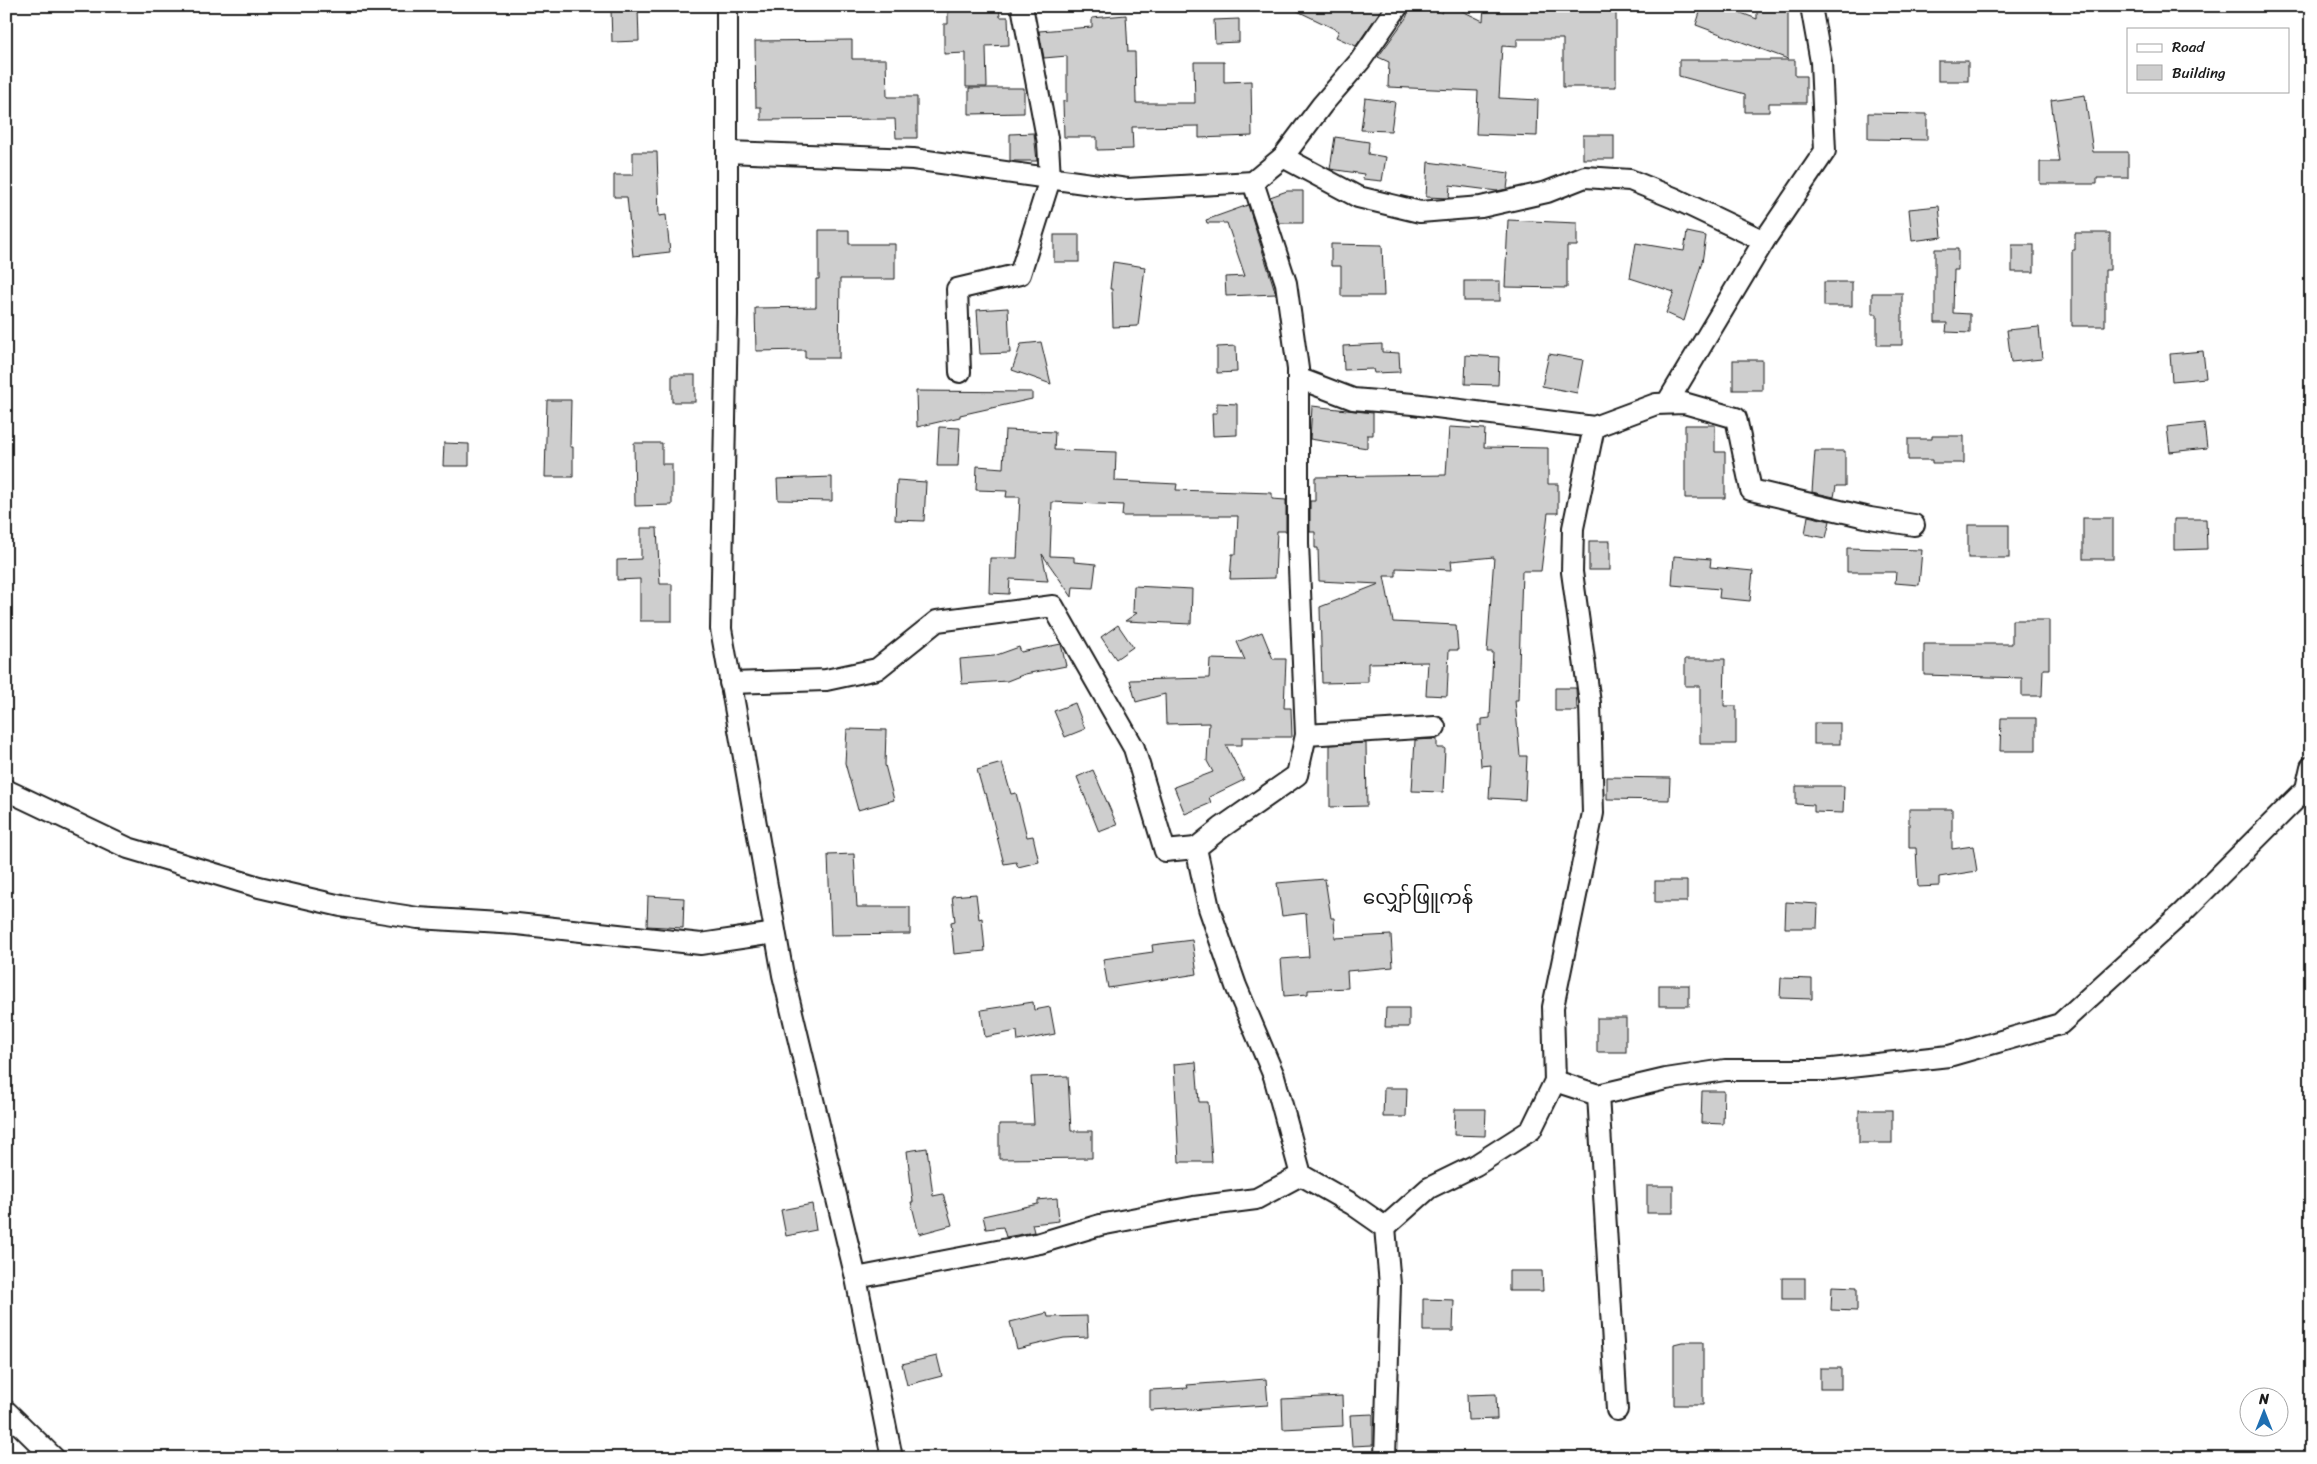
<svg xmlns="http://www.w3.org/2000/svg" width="2317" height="1464" viewBox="0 0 2317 1464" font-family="Sriracha,'Noto Sans Myanmar',sans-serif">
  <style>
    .building { fill: #cecece; stroke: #1c1c1c }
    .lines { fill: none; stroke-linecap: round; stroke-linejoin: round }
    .street-casing { stroke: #1c1c1c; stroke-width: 24 }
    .street { stroke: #fff; stroke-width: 20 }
    .labels { text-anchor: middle; stroke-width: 4; stroke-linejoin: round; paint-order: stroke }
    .quarter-label { font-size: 20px; fill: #1c1c1c; stroke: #fff }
  </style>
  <rect width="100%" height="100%" fill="#fff"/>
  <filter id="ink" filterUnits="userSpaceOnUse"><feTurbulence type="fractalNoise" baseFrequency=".02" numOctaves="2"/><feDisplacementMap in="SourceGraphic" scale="10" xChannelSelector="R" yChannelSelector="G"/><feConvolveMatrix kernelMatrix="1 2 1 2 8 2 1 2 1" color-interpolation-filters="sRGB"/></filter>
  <g filter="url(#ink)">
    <!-- building -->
    <g class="building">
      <path d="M948 6H999L1000 17H1008L1009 45 986 46 987 87H966V53L944 54V24H948Z"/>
      <path d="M1287 6H1381L1383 7 1356 46 1336 37 1339 31Z"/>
      <path d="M1411 6H1427L1442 13 1445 6H1452L1483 21 1484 6H1616V87H1563V39H1517V47L1502 46 1499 98 1538 100 1537 136 1476 134 1478 91 1388 87 1389 62 1378 57 1406 18Z"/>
      <path d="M1702 6H1723L1757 19V6H1788V59L1696 25Z"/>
      <path d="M638 8 639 41 612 42 611 9Z"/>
      <path d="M1126 15 1128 52H1135L1136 103H1195L1194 62H1224V82L1251 81 1252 136 1199 138V126L1132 127 1133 149 1097 150V137H1064L1063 101H1067V56L1044 58 1039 31 1092 27V18Z"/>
      <path d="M1239 19V42L1215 43 1214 20Z"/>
      <path d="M852 40V59H886L887 97H917V138H896L895 119 761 120V107H756L755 41Z"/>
      <path d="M1679 60H1795V76H1806V103H1769V112H1745V94L1679 76Z"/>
      <rect x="1938" y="61" width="30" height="20"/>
      <path d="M969 88H1024V113L969 114Z"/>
      <path d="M2085 95 2093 152H2128V178H2097V184H2040V162H2059L2051 100Z"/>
      <path d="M1365 98 1395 102 1391 131 1361 130Z"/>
      <path d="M1868 113 1927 114V140L1868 139Z"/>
      <path d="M1034 133 1037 161H1010V134Z"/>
      <rect x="1583" y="135" width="31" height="24"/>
      <path d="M1335 137 1369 142 1368 154 1386 157 1382 181 1363 179 1364 174 1330 169Z"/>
      <path d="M633 152H657L659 216 666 215 670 252 633 256 627 197H614V175H633Z"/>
      <path d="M1428 162 1509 173 1507 189 1497 191 1450 185 1449 198 1426 197Z"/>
      <path d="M1287 191H1303V223H1279L1270 197Z"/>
      <path d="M1248 205 1276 294 1226 296 1225 277 1245 276 1227 223H1207L1206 220Z"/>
      <path d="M1939 206 1942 237 1912 241 1909 209Z"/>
      <path d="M1508 220 1577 223V246H1567V288L1505 287Z"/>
      <path d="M819 230H849V244H895V279H840L839 358H805V350L756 351 755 308 816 307V279H819Z"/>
      <path d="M1687 232 1706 236 1702 262 1684 321 1666 313 1674 292 1630 278 1636 243 1684 251Z"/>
      <path d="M2075 233H2110V270H2105V326H2072V250H2075Z"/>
      <rect x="1054" y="235" width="25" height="27"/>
      <path d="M1331 244 1382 245 1384 296H1341V266H1331Z"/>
      <rect x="2012" y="245" width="22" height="27"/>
      <path d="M1935 249H1958V270H1954L1953 313 1970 314V333L1946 332 1947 323H1935Z"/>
      <path d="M1113 262 1145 267 1138 326 1113 327 1112 289H1110Z"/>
      <rect x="1464" y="281" width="36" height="20"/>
      <rect x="1824" y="282" width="28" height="24"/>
      <path d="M1872 293H1902V345H1877V314H1872Z"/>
      <path d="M1008 308 1010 353 980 354 977 310Z"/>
      <path d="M2039 327 2042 359 2011 362 2007 330Z"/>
      <path d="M1041 342 1051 384 1012 370 1021 344Z"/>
      <path d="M1382 344V352L1399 353 1400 372 1374 373 1373 369 1344 370 1343 346Z"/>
      <path d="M1236 346 1237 372 1217 373V347Z"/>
      <path d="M2203 351 2206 378 2172 381 2170 354Z"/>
      <path d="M1549 354 1583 360 1577 393 1542 386Z"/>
      <path d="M1466 355 1499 357 1498 385 1465 384Z"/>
      <rect x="1733" y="360" width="29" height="30"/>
      <rect x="672" y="375" width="23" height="27"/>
      <path d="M916 391 1032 392V399L960 415V417L917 427Z"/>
      <path d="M547 400H571L570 447H573V477H545Z"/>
      <path d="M1217 403 1237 404V435L1213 436 1212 413H1217Z"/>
      <path d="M1312 406 1373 413V435H1367V448L1310 439Z"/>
      <path d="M2204 423 2207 448 2170 452 2167 427Z"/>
      <path d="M1685 425H1715V452H1725V498H1685Z"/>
      <path d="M939 427 960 428 958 466H937Z"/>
      <path d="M1449 427 1485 429 1484 447 1548 448V484H1558V513H1548L1541 571H1522L1518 700H1515L1520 756H1527L1525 800 1489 798 1491 765 1481 766 1478 725H1482V719L1490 718 1493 652H1487L1494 557 1451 561 1452 570 1396 568V576H1384L1393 622 1456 625 1458 650H1449L1447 696 1426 695 1428 662 1368 663V682L1322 683 1320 607 1379 584 1319 581 1318 548H1315V532H1310V501H1315V477L1446 475Z"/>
      <path d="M1005 430 1055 432 1054 450 1116 452 1115 481 1177 484 1176 490 1272 493V499L1286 500V531H1277L1275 578 1230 579 1232 554H1236L1238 516H1122L1123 505 1052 502 1050 556 1074 557V562L1096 564 1093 588 1073 587 1072 597 1042 554 1048 581 1010 579 1009 594 989 593 990 558H1017L1020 497H1006L1007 491 976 490 977 466 1003 468Z"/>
      <path d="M1932 436H1964V463H1932V460H1908V439H1932Z"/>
      <path d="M444 443 469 444V466H443Z"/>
      <path d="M634 443H662V464H672V505L635 506Z"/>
      <path d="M1815 451H1845V486H1836L1834 497 1812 492Z"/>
      <path d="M832 477V501L778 500 777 479Z"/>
      <path d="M897 480 926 482 924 521 895 520Z"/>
      <path d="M1808 516 1830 521 1826 538 1805 534Z"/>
      <rect x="2083" y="518" width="30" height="41"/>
      <path d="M2174 519H2206L2207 549 2174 550Z"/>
      <rect x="1968" y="525" width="41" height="33"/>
      <path d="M641 528H657L660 584H672V621H640V579L617 580V560L641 559Z"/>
      <rect x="1589" y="541" width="21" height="29"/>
      <path d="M1847 548 1922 550 1919 585 1895 583 1896 572H1847Z"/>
      <path d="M1674 556 1711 559 1710 567 1753 571 1750 601 1719 598 1720 589 1672 585Z"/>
      <path d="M1134 586 1192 589 1191 624 1125 621 1137 613 1133 612Z"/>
      <path d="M2012 620H2049V669H2043L2042 696H2022V678L1924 675V644H2012Z"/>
      <path d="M1118 625 1133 647 1116 659 1101 637Z"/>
      <path d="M1262 632 1273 659H1286L1284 708H1291L1292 737H1242V745H1226L1244 780 1209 797 1211 803 1185 814 1174 787 1213 772 1207 761 1209 723 1166 724 1165 694 1136 702 1130 680 1209 678 1210 659 1245 660 1237 642Z"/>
      <path d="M1061 644 1066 666 1025 674 1007 681 962 684 960 659 994 656 1019 647 1021 652Z"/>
      <path d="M1685 659H1725L1724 706H1736V744H1700V686H1685Z"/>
      <path d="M1555 688H1576L1577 711H1555Z"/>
      <path d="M1075 703 1085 729 1065 737 1054 711Z"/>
      <path d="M2001 718H2036V751H2000Z"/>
      <rect x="1814" y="723" width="26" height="21"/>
      <path d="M847 729 886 730 885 765 894 800 858 810 845 763Z"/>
      <path d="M1437 739V748H1445L1443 792 1412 791 1415 740Z"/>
      <path d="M1366 743 1367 806 1330 807V745Z"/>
      <path d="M1002 763 1011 794 1016 793 1027 837 1033 836 1039 862 1018 867 1016 862 1004 864 986 793 984 794 977 770Z"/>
      <path d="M1093 770 1117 825 1099 832 1077 777Z"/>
      <path d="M1607 777 1670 778 1669 800 1607 799Z"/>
      <path d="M1796 786H1844L1843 813 1814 812V805L1796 804Z"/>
      <path d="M1909 809H1952V849L1973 846 1977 871 1939 877V886L1918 887 1916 848H1909Z"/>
      <path d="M854 854 857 907H910V934L831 935 828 855Z"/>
      <path d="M1325 879 1331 918H1334L1335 938 1391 935 1393 967 1347 971 1348 988 1308 990V994L1284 996 1281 959 1309 957 1306 913 1282 916 1277 883Z"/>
      <rect x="1655" y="881" width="32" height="21"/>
      <path d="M976 894 979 919 982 918 985 951 954 954 951 922 955 921 952 896Z"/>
      <path d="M648 896 684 898 683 928 647 926Z"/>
      <path d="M1786 902 1818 904 1817 928H1785Z"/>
      <path d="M1192 940 1197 974 1108 988 1103 959 1153 952 1152 945Z"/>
      <path d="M1781 978 1812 979V999L1780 998Z"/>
      <rect x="1659" y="985" width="30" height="21"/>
      <path d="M1033 1002 1034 1010 1050 1007 1055 1034 1018 1041 1017 1031 985 1037 981 1010Z"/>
      <path d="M1386 1008H1409V1027H1385Z"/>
      <rect x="1597" y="1018" width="29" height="34"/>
      <path d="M1196 1062 1199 1102H1208L1212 1162H1179L1174 1064Z"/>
      <path d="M1068 1076 1071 1131H1092V1158L999 1159V1124H1034L1031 1077Z"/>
      <path d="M1384 1088H1407L1406 1117H1383Z"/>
      <path d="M1702 1091H1724L1723 1124 1701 1123Z"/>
      <path d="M1455 1109H1486L1485 1136 1454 1135Z"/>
      <rect x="1859" y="1110" width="33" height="33"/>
      <path d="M927 1148 933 1196 943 1194 952 1225 919 1234 911 1202H913L907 1151Z"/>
      <rect x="1647" y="1186" width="26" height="27"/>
      <path d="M1057 1198 1059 1221 1032 1224 1034 1232 1006 1237 1003 1227 986 1229 983 1216 1038 1204V1200Z"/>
      <path d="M812 1204 816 1230 786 1236 781 1210Z"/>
      <path d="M1509 1271H1542L1543 1291H1509Z"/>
      <rect x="1782" y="1278" width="23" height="21"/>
      <path d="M1832 1286 1857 1287V1311L1831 1310Z"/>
      <path d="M1423 1299 1454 1300 1453 1331H1423Z"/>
      <path d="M1047 1313 1048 1317 1087 1316 1088 1337 1064 1338 1017 1349 1010 1322Z"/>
      <path d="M1682 1342H1703V1405H1674V1344Z"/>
      <path d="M937 1356 942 1376 907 1385 902 1364Z"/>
      <rect x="1820" y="1368" width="21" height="21"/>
      <path d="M1266 1379 1268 1405 1189 1410 1188 1408 1150 1410V1390L1188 1388 1187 1385Z"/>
      <path d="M1496 1394 1497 1419 1468 1420 1467 1395Z"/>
      <path d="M1342 1396 1343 1426 1283 1429 1282 1399Z"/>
      <path d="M1373 1414V1445L1352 1446 1350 1415Z"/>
    </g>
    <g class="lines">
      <!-- street casing -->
      <g class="street-casing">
        <g id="street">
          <path d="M727 6V315L721 629 783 975 856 1278 892 1458"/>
          <path d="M727 152 913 159 1127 189 1253 182 1283 157 1322 105 1360 61 1398 6"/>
          <path d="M1283 157 1358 197 1420 212 1481 207 1547 192 1585 177 1630 180 1674 198 1764 241"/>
          <path d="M1253 182 1286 283 1298 369V543L1306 735 1435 727"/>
          <path d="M960 372 957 289 1020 274 1050 179 1048 143 1022 6"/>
          <path d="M1298 378 1353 399 1413 404 1594 427 1656 404 1684 403 1736 418 1751 490 1870 518 1914 525"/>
          <path d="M1667 403 1764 241 1825 151 1821 62 1811 6"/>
          <path d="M730 683 826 680 877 669 937 621 1053 606 1134 748 1165 851 1196 848"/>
          <path d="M1306 735 1297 775 1221 828 1196 848 1209 908 1236 986 1274 1076 1301 1175 1352 1204 1385 1227 1390 1285 1385 1458"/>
          <path d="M6 790 128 848 259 887 341 906 418 918 517 924 701 944 775 933"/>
          <path d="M1555 1081 1598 1095 1617 1410"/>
          <path d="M1598 1095 1666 1079 1725 1070H1823L1949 1056 2060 1024 2181 914 2306 789 2311 767"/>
          <path d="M1385 1227 1429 1188 1476 1165 1531 1130 1555 1081 1553 1007 1593 813 1590 703 1572 572 1573 528 1594 427"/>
          <path d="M856 1278 1040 1243 1100 1225 1194 1207 1256 1199 1301 1175"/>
          <path d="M6 1411 54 1458"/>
        </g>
      </g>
      <!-- street -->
      <use href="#street" class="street"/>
    </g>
  </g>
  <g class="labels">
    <!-- quarter labels -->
    <g class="quarter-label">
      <text x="1418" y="904">လျှော်ဖြူကန်</text>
    </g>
  </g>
  <!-- margin -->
  <rect width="2317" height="1464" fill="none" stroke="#fff" stroke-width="25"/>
  <rect x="12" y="12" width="2292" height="1439" fill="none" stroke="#1c1c1c" stroke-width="2" filter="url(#ink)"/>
  <!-- legend -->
  <rect x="2127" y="28" width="162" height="65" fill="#ffffff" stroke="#a4a4a4"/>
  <rect x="2137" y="44" width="25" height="8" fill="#ffffff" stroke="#a4a4a4"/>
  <text x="2172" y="52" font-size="15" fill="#1c1c1c">Road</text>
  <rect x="2137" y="65" width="25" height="15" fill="#cecece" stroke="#a4a4a4"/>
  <text x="2172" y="78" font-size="15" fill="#1c1c1c">Building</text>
  <!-- north arrow -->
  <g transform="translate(2264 1412)"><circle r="24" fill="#ffffff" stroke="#a4a4a4"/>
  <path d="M0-4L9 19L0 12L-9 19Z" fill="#1f6fb2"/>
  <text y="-8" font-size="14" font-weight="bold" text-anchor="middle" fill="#1c1c1c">N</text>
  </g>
</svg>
